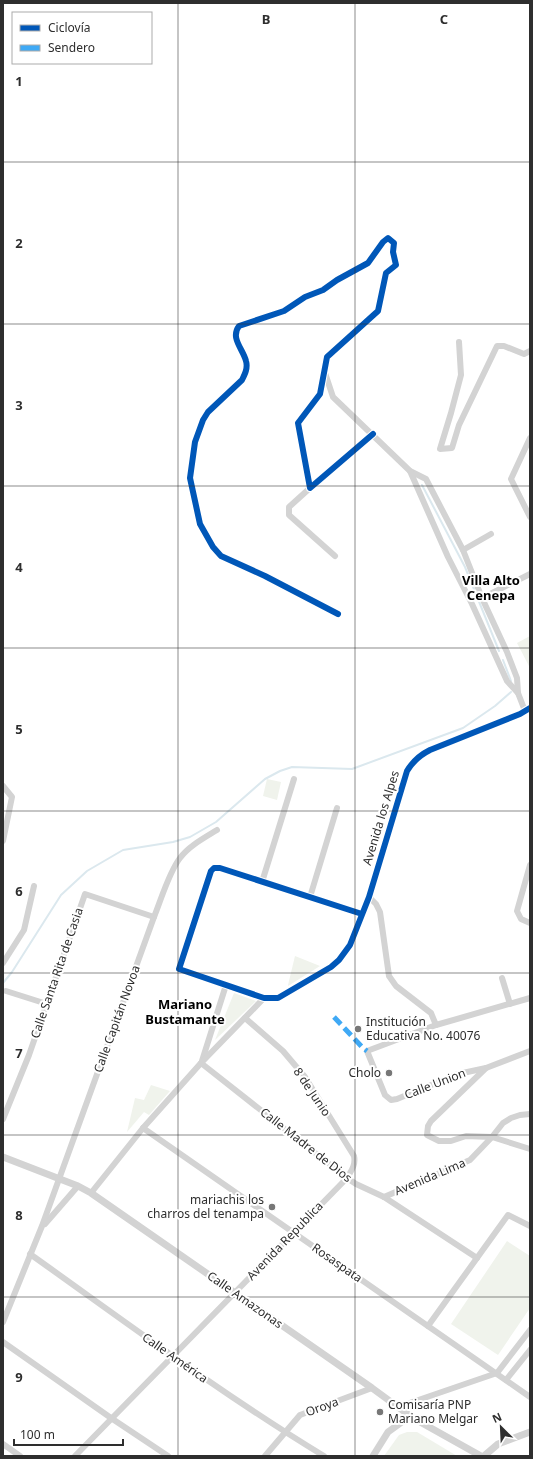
<svg xmlns="http://www.w3.org/2000/svg" width="533" height="1459" viewBox="0 0 533 1459" font-family="'Noto Sans',sans-serif">
  <style>
    .green { fill: #f0f3ec }
    .lines { fill: none; stroke-linecap: round; stroke-linejoin: round }
    .stream { stroke: #dbe8ee; stroke-width: 2 }
    .minor { stroke: #d3d3d3; stroke-width: 6 }
    .tertiary { stroke: #d3d3d3; stroke-width: 7 }
    .quiet { stroke: #3fa9f5; stroke-width: 5; stroke-dasharray: 10 5; stroke-linecap: butt }
    .cycleway-casing { stroke: #fff; stroke-width: 8 }
    .cycleway { stroke: #0057b8; stroke-width: 6 }
    .grid { fill: none; stroke: #2e2e2e; stroke-width: 1; stroke-opacity: 0.55 }
    .poi-dot { fill: #777; stroke: #fff; stroke-width: 1.5 }
    .labels { text-anchor: middle; stroke-width: 4; stroke-linejoin: round; paint-order: stroke }
    .street-label { font-size: 12px; fill: #2e2e2e; stroke: #fff }
    .poi-label { font-size: 12px; fill: #2e2e2e; stroke: #fff; text-anchor: start }
    .neighbourhood-label { font-size: 13px; font-weight: bold; fill: #000; stroke: #fff }
    .grid-label { font-size: 13px; text-anchor: middle; font-weight: bold; fill: #2e2e2e; stroke: #fff; stroke-width: 4; stroke-linejoin: round; paint-order: stroke }
  </style>
  <rect width="100%" height="100%" fill="#fff"/>
  <!-- green -->
  <g class="green">
    <path d="M530 636V668L517 643Z"/>
    <path d="M267 779 281 782 277 800 263 796Z"/>
    <path d="M295 956 320 966 288 986V985Z"/>
    <path d="M234 993 256 1001 215 1040Z"/>
    <path d="M151 1085 170 1091 149 1115 144 1112 127 1132 135 1098 144 1100Z"/>
    <path d="M507 1241 530 1256V1308L498 1355 451 1324Z"/>
    <path d="M407 1432H417L457 1456H384L399 1435Z"/>
  </g>
  <g class="lines">
    <!-- stream -->
    <g class="stream">
      <path d="M422 485 465 567 499 651"/>
      <path d="M503 660 511 681"/>
      <path d="M3 983 12 972 61 895 87 871 123 850 173 842 190 837 216 822 265 779 280 771 292 767 352 769 463 728 495 706 511 692"/>
    </g>
    <!-- minor -->
    <g class="minor">
      <path d="M459 342 461 375 451 413 440 449 452 448 459 425 497 346H504L524 354 530 351"/>
      <path d="M325 373 333 397 410 471 426 479 463 550 482 598 507 652 517 678 518 693 525 711"/>
      <path d="M530 438 511 479 530 517"/>
      <path d="M410 471 448 557 472 604 507 681 518 693"/>
      <path d="M310 488 289 507V515L335 556"/>
      <path d="M463 550 491 534"/>
      <path d="M482 598 530 574"/>
      <path d="M338 614 265 576 221 556 213 547 200 524 190 478 195 442 203 420 208 412 242 380C245 374 248 368 246 361 243 349 230 338 239 326L284 311 305 297 323 290 337 280 368 263 383 242 388 238 394 243 393 252 396 265 386 273 378 311 327 357 320 394 298 423 310 488 373 434"/>
      <path d="M3 786 12 797 3 841"/>
      <path d="M530 865 517 911 521 919 530 923"/>
      <path d="M262 882 294 779"/>
      <path d="M310 897 337 808"/>
      <path d="M369 897 376 904 380 912 389 976 396 986 431 1013 436 1025"/>
      <path d="M362 914 220 868H214L211 871 179 969 264 998H278L331 967 339 960 350 945 369 897 407 771C413 761 420 755 430 750L520 714 530 708"/>
      <path d="M3 963 24 930 34 886"/>
      <path d="M502 978 510 1004"/>
      <path d="M6 991 47 1004"/>
      <path d="M530 1051 486 1068 431 1121 428 1126 427 1135 439 1141H451L466 1136 492 1137 530 1149"/>
      <path d="M202 1061 226 985"/>
      <path d="M201 1063 347 1178 356 1184 384 1197 477 1258"/>
      <path d="M486 1068 458 1074 397 1099 391 1100 385 1095 367 1051 436 1025 530 998"/>
      <path d="M3 1119 29 1055 85 894 154 917"/>
      <path d="M143 1128 530 1397"/>
      <path d="M91 1193 143 1128 201 1063 264 998"/>
      <path d="M384 1197 470 1160 492 1137 503 1123 511 1118 520 1115 530 1114"/>
      <path d="M45 1224 78 1186"/>
      <path d="M30 1254C127 1323 222 1394 324 1456"/>
      <path d="M3 1322 42 1226 154 917C161 900 169 872 180 858 189 846 204 838 217 830"/>
      <path d="M428 1326 508 1215 530 1226"/>
      <path d="M3 1342 111 1418 168 1456"/>
      <path d="M506 1380 530 1350"/>
      <path d="M398 1407 497 1373 530 1330"/>
      <path d="M3 1444 20 1456"/>
      <path d="M75 1456 347 1178C351 1171 356 1165 354 1156L305 1077 283 1051 245 1018"/>
      <path d="M265 1456 300 1415 372 1388"/>
    </g>
    <!-- tertiary -->
    <g class="tertiary">
      <path d="M3 1157 78 1186 91 1193 372 1388 413 1418 481 1456"/>
      <path d="M373 1456 388 1432 410 1416"/>
      <path d="M484 1456 498 1444 530 1432"/>
    </g>
    <!-- quiet -->
    <path class="quiet" d="M334 1017 363 1048 367 1051"/>
    <!-- cycleway casing -->
    <g class="cycleway-casing">
      <g id="cycleway">
        <path d="M338 614 265 576 221 556 213 547 200 524 190 478 195 442 203 420 208 412 242 380C245 374 248 368 246 361 243 349 230 338 239 326L284 311 305 297 323 290 337 280 368 263 383 242 388 238 394 243 393 252 396 265 386 273 378 311 327 357 320 394 298 423 310 488 373 434"/>
        <path d="M362 914 220 868H214L211 871 179 969 264 998H278L331 967 339 960 350 945 369 897 407 771C413 761 420 755 430 750L520 714 530 708"/>
      </g>
    </g>
    <!-- cycleway -->
    <use href="#cycleway" class="cycleway"/>
  </g>
  <!-- grid -->
  <path class="grid" d="M178 3V1456M355 3V1456M3 162H530M3 324H530M3 486H530M3 648H530M3 811H530M3 973H530M3 1135H530M3 1297H530"/>
  <!-- markers -->
  <g class="poi-dot">
    <circle cx="358" cy="1029" r="4"/>
    <circle cx="389" cy="1073" r="4"/>
    <circle cx="272" cy="1207" r="4"/>
    <circle cx="380" cy="1412" r="4"/>
  </g>
  <g class="labels">
    <!-- street labels -->
    <g class="street-label">
      <text transform="translate(381 818) rotate(-73)" y="4">Avenida los Alpes</text>
      <text transform="translate(57 973) rotate(-71)" y="4">Calle Santa Rita de Casia</text>
      <text transform="translate(117 1019) rotate(-70)" y="4">Calle Capitán Novoa</text>
      <text transform="translate(435 1084) rotate(-21)" y="4">Calle Union</text>
      <text transform="translate(312 1092) rotate(56)" y="4">8 de Junio</text>
      <text transform="translate(306 1145) rotate(38)" y="4">Calle Madre de Dios</text>
      <text transform="translate(430 1177) rotate(-23)" y="4">Avenida Lima</text>
      <text transform="translate(285 1241) rotate(-46)" y="4">Avenida Republica</text>
      <text transform="translate(337 1263) rotate(35)" y="4">Rosaspata</text>
      <text transform="translate(245 1300) rotate(35)" y="4">Calle Amazonas</text>
      <text transform="translate(175 1358) rotate(35)" y="4">Calle América</text>
      <text transform="translate(322 1407) rotate(-20)" y="4">Oroya</text>
    </g>
    <!-- poi labels -->
    <g class="poi-label">
      <text x="366" y="1026">Institución<tspan x="366" dy="14">Educativa No. 40076</tspan></text>
      <text x="381" y="1077" text-anchor="end">Cholo</text>
      <text x="264" y="1204" text-anchor="end">mariachis los<tspan x="264" dy="14">charros del tenampa</tspan></text>
      <text x="388" y="1409">Comisaría PNP<tspan x="388" dy="14">Mariano Melgar</tspan></text>
    </g>
    <!-- neighbourhood labels -->
    <g class="neighbourhood-label">
      <text x="491" y="585">Villa Alto<tspan x="491" dy="15">Cenepa</tspan></text>
      <text x="185" y="1009">Mariano<tspan x="185" dy="15">Bustamante</tspan></text>
    </g>
  </g>
  <g class="grid-label">
    <text x="266" y="24">B</text>
    <text x="444" y="24">C</text>
    <text x="19" y="86">1</text>
    <text x="19" y="248">2</text>
    <text x="19" y="410">3</text>
    <text x="19" y="572">4</text>
    <text x="19" y="734">5</text>
    <text x="19" y="896">6</text>
    <text x="19" y="1058">7</text>
    <text x="19" y="1220">8</text>
    <text x="19" y="1382">9</text>
  </g>
  <!-- border -->
  <rect width="533" height="1459" fill="none" stroke="#2e2e2e" stroke-width="8"/>
  <!-- legend -->
  <rect x="12" y="12" width="140" height="52" fill="#ffffff" stroke="#ababab"/>
  <rect x="20" y="25" width="20" height="6" fill="#0057b8" stroke="#ababab"/>
  <text x="48" y="32" font-size="12" fill="#2e2e2e">Ciclovía</text>
  <rect x="20" y="45" width="20" height="6" fill="#3fa9f5" stroke="#ababab"/>
  <text x="48" y="52" font-size="12" fill="#2e2e2e">Sendero</text>
  <!-- north arrow -->
  <g transform="translate(501 1427) rotate(336)" stroke="#ffffff" stroke-width="3" paint-order="stroke">
  <path d="M0-3L7 15L0 10L-7 15Z" fill="#2e2e2e"/>
  <text y="-6" font-size="11" font-weight="bold" text-anchor="middle" fill="#2e2e2e">N</text>
  </g>
  <!-- scale -->
  <path d="M14 1439v6h109v-6" fill="none" stroke="#2e2e2e" stroke-width="2"/>
  <text x="20" y="1439" font-size="12" fill="#2e2e2e" stroke="#ffffff" stroke-width="3" paint-order="stroke">100 m</text>
</svg>
